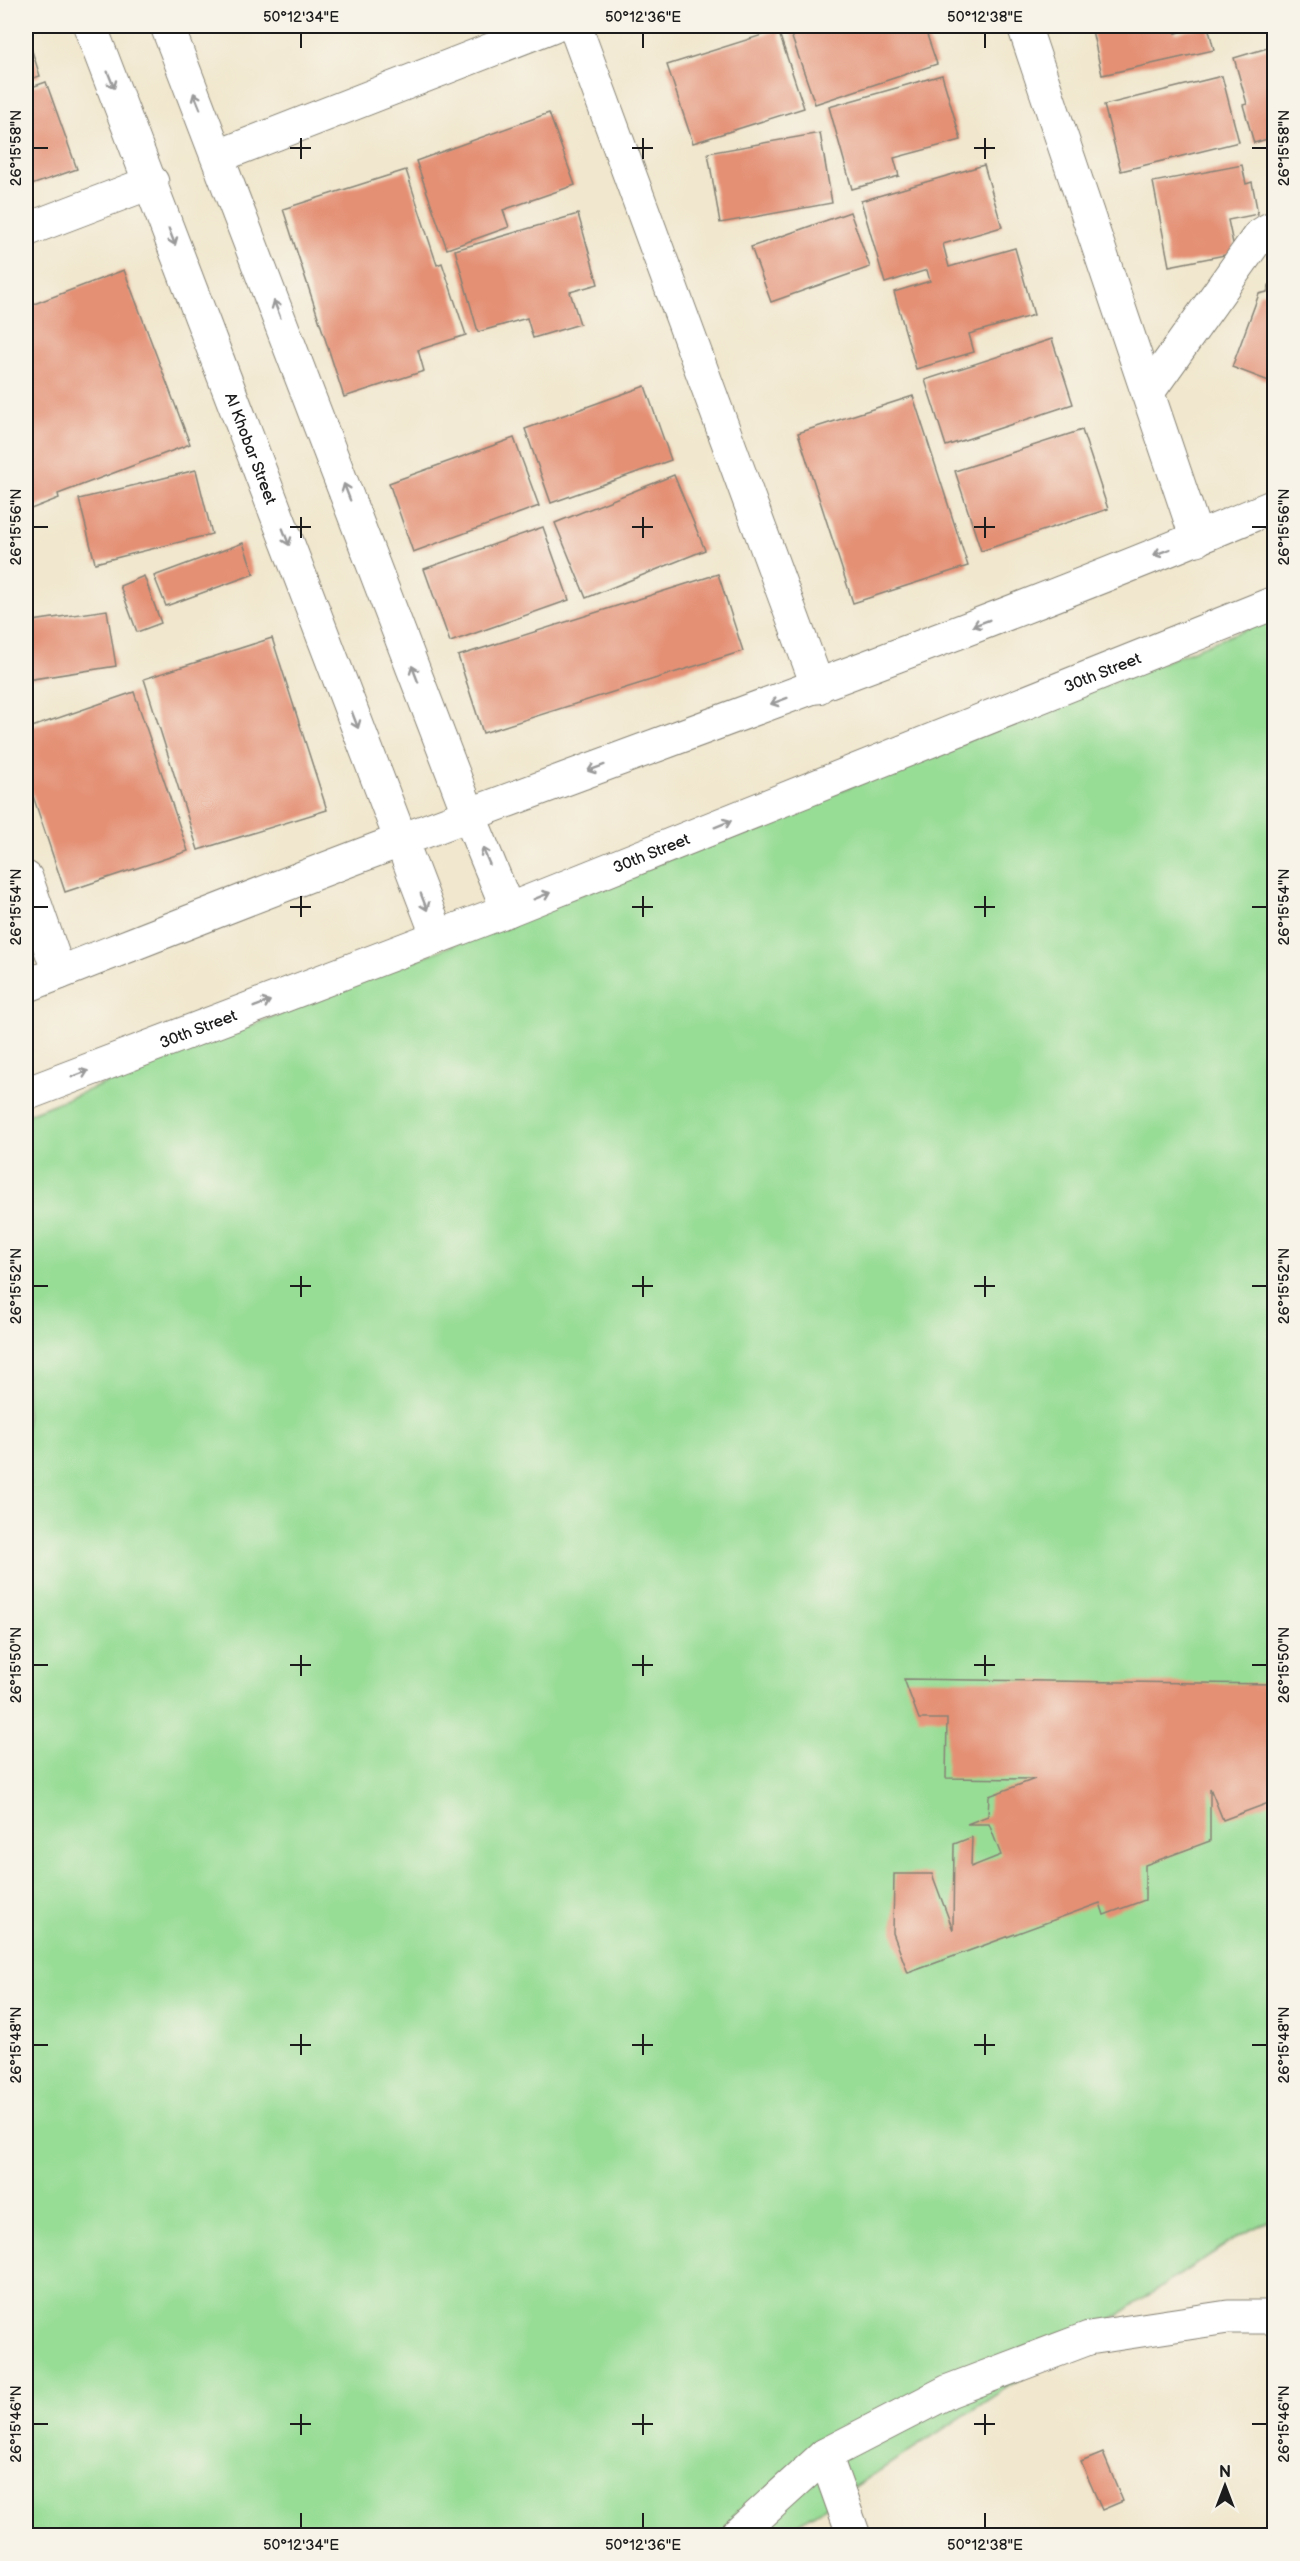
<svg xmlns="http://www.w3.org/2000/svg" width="1300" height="2561" viewBox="0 0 1300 2561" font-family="'Balsamiq Sans',sans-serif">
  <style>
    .green { fill: #98dd96; stroke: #5a7c59; stroke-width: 1.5 }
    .building { fill: #e49074 }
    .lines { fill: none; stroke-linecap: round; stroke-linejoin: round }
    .minor-casing { stroke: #868275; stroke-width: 35 }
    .minor { stroke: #fff; stroke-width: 33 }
    .oneway { stroke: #999 }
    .ticks { fill: none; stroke: #1c1c1c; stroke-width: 2 }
    .labels { text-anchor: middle; stroke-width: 5; stroke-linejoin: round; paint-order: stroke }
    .street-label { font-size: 16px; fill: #1c1c1c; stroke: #f7f3e8 }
    .neatline { fill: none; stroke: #1c1c1c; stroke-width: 2 }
    .ticks-label { font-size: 15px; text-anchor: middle; fill: #1c1c1c }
  </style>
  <rect width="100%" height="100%" fill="#f7f3e8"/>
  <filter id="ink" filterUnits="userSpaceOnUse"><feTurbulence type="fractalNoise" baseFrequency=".0167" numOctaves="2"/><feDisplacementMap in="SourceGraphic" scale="12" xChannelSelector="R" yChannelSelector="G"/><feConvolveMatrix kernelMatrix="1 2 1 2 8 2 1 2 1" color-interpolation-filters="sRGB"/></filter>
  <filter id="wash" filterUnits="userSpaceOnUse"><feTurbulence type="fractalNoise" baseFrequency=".008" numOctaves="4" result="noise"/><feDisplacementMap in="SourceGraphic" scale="24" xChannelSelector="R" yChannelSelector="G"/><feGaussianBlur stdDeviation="1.35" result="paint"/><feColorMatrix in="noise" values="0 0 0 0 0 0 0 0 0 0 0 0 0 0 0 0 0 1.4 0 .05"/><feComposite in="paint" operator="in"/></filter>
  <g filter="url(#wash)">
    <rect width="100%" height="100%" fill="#f1e7ce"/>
    <!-- green -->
    <path class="green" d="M1274 618V2218L1239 2236 781 2535 26 2536V1115Z"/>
    <g id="blocks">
      <!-- building -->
      <g class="building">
        <path d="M788 26H924L937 64 815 104Z"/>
        <path d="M1091 26H1174L1176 33 1208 26 1214 50 1102 75Z"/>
        <path d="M778 30 804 108 693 143 667 65Z"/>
        <path d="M26 32 40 76 26 80Z"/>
        <path d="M1274 46V137L1254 143 1243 105 1247 104 1234 58Z"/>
        <path d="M942 75 961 140 894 158 899 176 852 189 829 107Z"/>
        <path d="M1222 76 1239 142 1121 171 1104 105Z"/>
        <path d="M46 82 77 169 26 187V89Z"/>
        <path d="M549 113 575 185 503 210 509 227 447 249 416 161Z"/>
        <path d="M820 133 832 203 720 223 708 153Z"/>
        <path d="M984 165 1002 227 943 244 949 267 1015 248 1034 315 969 334 974 352 916 369 894 292 930 281 927 270 885 283 861 201Z"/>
        <path d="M1242 165 1246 184 1252 182 1258 214 1228 220 1235 253 1169 266 1153 182Z"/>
        <path d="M406 170 437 265 442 263 466 335 418 350 424 371 344 397 283 209Z"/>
        <path d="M850 212 870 267 771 302 751 247Z"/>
        <path d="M578 214 598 284 570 292 580 324 533 338 527 318 478 332 455 250Z"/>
        <path d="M124 270 190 444 58 494 59 498 26 511V307Z"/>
        <path d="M1274 271V383L1232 367 1259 294 1267 292Z"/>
        <path d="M1052 339 1073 404 946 446 925 380Z"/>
        <path d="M645 386 671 460 551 503 525 429Z"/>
        <path d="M913 396 968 566 853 603 798 433Z"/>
        <path d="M1082 430 1108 509 981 551 955 471Z"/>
        <path d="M514 438 539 506 413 552 389 483Z"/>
        <path d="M196 470 212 534 95 563 79 499Z"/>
        <path d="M674 475 705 550 586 598 555 523Z"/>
        <path d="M543 527 569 600 450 642 424 569Z"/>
        <path d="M243 543 254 574 166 606 154 576Z"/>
        <path d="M718 574 743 651 483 733 458 656Z"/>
        <path d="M144 576 161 623 137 632 120 586Z"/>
        <path d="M107 610 116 666 26 680V622Z"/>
        <path d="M272 638 327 810 198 850 144 679Z"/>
        <path d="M134 692 188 851 65 892 26 775V729Z"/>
        <path d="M904 1679 1274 1684V1801L1223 1820 1210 1788V1841L1145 1865V1900L1104 1915 1100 1903 908 1973 893 1933 894 1874H932L953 1930 954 1844 972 1837 971 1867 1001 1855 989 1824H967L988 1816 989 1796 1035 1779 946 1778 947 1719H919Z"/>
        <path d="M1103 2453 1123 2501 1102 2510 1081 2462Z"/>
      </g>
    </g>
  </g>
  <g filter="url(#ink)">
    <use href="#blocks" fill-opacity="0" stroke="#868275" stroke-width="1.5"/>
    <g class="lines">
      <!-- minor casing -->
      <g class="minor-casing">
        <g id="minor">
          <path id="s1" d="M90 26 438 937"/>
          <path d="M167 26 469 815 508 910"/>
          <path d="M575 26 818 687"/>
          <path d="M1024 26 1197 539"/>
          <path d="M219 156 552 26"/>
          <path d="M26 230 152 182"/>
          <path d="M1148 392 1259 236 1270 229H1274"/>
          <path d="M26 878 59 973"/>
          <path d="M26 986C151 937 276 887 402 840 693 730 988 627 1274 506"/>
          <path id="s2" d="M26 1094 508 910 1274 603"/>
          <path d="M825 2455 854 2536"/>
          <path d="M736 2536 825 2455 949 2391 1089 2338 1228 2317H1274"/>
        </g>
      </g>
      <!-- minor -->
      <use href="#minor" class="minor"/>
    </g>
    <!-- one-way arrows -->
    <defs><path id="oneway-shaft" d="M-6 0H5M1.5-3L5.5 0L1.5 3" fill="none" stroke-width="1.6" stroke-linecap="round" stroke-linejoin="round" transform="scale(1.5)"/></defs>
    <g class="oneway">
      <use href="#oneway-shaft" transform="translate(111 80) rotate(68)"/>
      <use href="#oneway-shaft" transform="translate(197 101) rotate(-112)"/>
      <use href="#oneway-shaft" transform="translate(172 237) rotate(69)"/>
      <use href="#oneway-shaft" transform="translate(277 309) rotate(-111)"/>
      <use href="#oneway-shaft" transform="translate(347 492) rotate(-111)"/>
      <use href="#oneway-shaft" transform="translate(286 537) rotate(69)"/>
      <use href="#oneway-shaft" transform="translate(1162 552) rotate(159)"/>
      <use href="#oneway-shaft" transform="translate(981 623) rotate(159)"/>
      <use href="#oneway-shaft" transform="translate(415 674) rotate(-111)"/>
      <use href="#oneway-shaft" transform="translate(779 701) rotate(160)"/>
      <use href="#oneway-shaft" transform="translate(355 720) rotate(69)"/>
      <use href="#oneway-shaft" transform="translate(596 768) rotate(160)"/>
      <use href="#oneway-shaft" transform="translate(723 824) rotate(-22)"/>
      <use href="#oneway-shaft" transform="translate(486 856) rotate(-113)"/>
      <use href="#oneway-shaft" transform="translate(542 896) rotate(-22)"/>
      <use href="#oneway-shaft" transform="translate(424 902) rotate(69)"/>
      <use href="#oneway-shaft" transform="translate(262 1004) rotate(-21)"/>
      <use href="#oneway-shaft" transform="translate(80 1074) rotate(-21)"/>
    </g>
  </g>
  <!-- ticks -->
  <path class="ticks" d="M301 33V48M643 33V48M985 33V48M301 138V159M643 138V159M985 138V159M33 148H48M290 148H311M632 148H653M974 148H995M1252 148H1267M301 517V538M643 517V538M985 517V538M33 527H48M290 527H311M632 527H653M974 527H995M1252 527H1267M301 896V917M643 896V917M985 896V917M33 907H48M290 907H311M632 907H653M974 907H995M1252 907H1267M301 1276V1297M643 1276V1297M985 1276V1297M33 1286H48M290 1286H311M632 1286H653M974 1286H995M1252 1286H1267M301 1655V1676M643 1655V1676M985 1655V1676M33 1665H48M290 1665H311M632 1665H653M974 1665H995M1252 1665H1267M301 2034V2055M643 2034V2055M985 2034V2055M33 2045H48M290 2045H311M632 2045H653M974 2045H995M1252 2045H1267M301 2414V2435M643 2414V2435M985 2414V2435M33 2424H48M290 2424H311M632 2424H653M974 2424H995M1252 2424H1267M301 2513V2528M643 2513V2528M985 2513V2528"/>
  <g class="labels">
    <!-- street labels -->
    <g class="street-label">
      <text dy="6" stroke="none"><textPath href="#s1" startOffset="452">Al Khobar Street</textPath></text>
      <text dy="6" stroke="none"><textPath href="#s2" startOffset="1156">30th Street</textPath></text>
      <text dy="6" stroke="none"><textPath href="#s2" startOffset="670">30th Street</textPath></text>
      <text dy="6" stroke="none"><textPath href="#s2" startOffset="184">30th Street</textPath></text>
    </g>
  </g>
  <!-- margin -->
  <rect width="1300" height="2561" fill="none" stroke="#f7f3e8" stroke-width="66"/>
  <!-- north arrow -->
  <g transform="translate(1225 2486)" stroke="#f7f3e8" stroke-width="4.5" paint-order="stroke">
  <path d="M0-4.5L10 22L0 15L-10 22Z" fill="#1c1c1c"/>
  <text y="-9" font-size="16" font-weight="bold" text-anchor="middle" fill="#1c1c1c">N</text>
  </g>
  <rect x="33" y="33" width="1234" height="2495" class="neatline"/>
  <g class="ticks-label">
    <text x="301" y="22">50°12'34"E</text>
    <text x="643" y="22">50°12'36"E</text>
    <text x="985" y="22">50°12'38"E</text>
    <text transform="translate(16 148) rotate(-90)" y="5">26°15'58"N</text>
    <text transform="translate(1284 148) rotate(-90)" y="5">26°15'58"N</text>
    <text transform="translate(16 527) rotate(-90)" y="5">26°15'56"N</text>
    <text transform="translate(1284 527) rotate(-90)" y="5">26°15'56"N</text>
    <text transform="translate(16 907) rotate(-90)" y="5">26°15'54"N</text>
    <text transform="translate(1284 907) rotate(-90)" y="5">26°15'54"N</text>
    <text transform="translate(16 1286) rotate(-90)" y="5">26°15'52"N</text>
    <text transform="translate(1284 1286) rotate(-90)" y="5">26°15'52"N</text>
    <text transform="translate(16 1665) rotate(-90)" y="5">26°15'50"N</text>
    <text transform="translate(1284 1665) rotate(-90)" y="5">26°15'50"N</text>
    <text transform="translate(16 2045) rotate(-90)" y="5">26°15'48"N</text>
    <text transform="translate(1284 2045) rotate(-90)" y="5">26°15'48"N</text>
    <text transform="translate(16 2424) rotate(-90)" y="5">26°15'46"N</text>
    <text transform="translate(1284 2424) rotate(-90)" y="5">26°15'46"N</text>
    <text x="301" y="2550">50°12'34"E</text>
    <text x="643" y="2550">50°12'36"E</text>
    <text x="985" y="2550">50°12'38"E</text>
  </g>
</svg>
